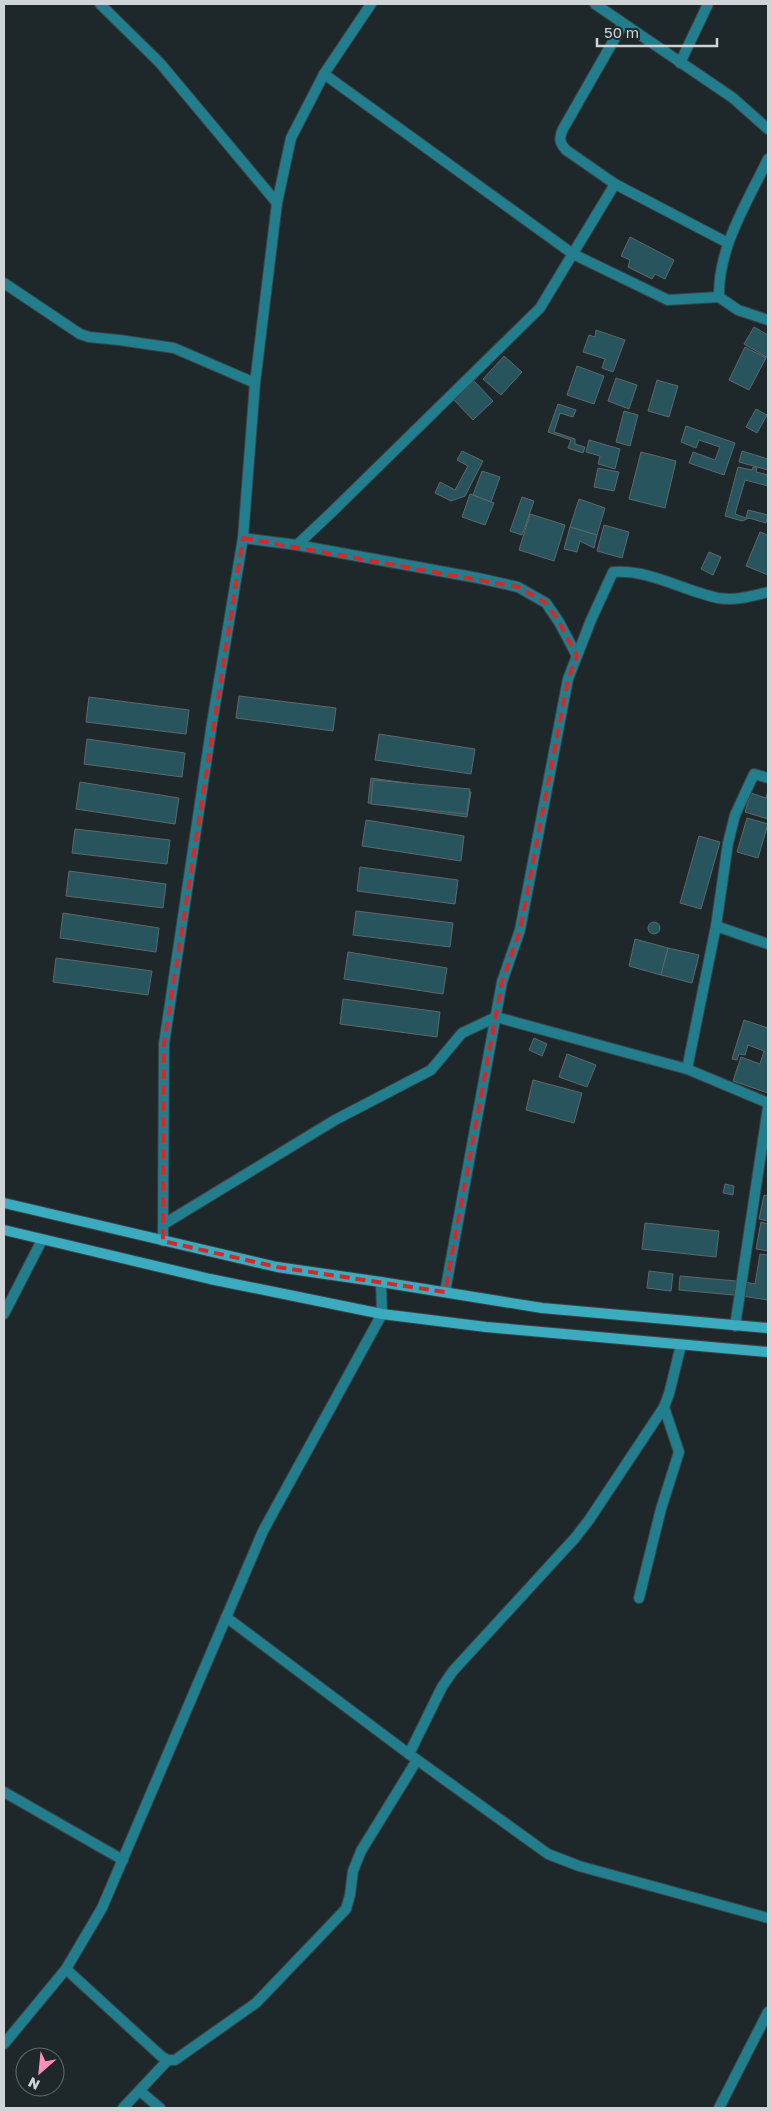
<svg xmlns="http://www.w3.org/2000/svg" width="772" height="2112" viewBox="0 0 772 2112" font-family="'Golos Text',sans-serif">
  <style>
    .building { fill: #28545e; stroke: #5e686b }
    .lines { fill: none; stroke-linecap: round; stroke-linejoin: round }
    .street-casing { stroke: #3a4345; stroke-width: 12 }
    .secondary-casing { stroke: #3a4345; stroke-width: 12 }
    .street { stroke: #227d8d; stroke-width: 10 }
    .secondary { stroke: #3babc0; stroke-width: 10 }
    .marked { fill: none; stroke: #d62828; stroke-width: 4; stroke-dasharray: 10 6; stroke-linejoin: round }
  </style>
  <rect width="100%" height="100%" fill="#1e2729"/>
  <!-- building -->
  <g class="building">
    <path d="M630 237 674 260 665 279 655 274 652 279 628 267 630 260 621 256Z"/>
    <path d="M754 327 768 335V358L744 344Z"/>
    <path d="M596 330 625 340 613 372 602 368 605 359 583 352 589 335 595 337Z"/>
    <path d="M745 347 766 358 749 390 729 380Z"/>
    <path d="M504 356 522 372 501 395 483 379Z"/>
    <path d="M577 366 604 376 594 404 567 395Z"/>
    <path d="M616 378 637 385 629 409 608 401Z"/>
    <path d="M657 380 678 386 669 417 648 411Z"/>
    <path d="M474 381 493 401 473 420 454 400Z"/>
    <path d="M558 404 576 410 573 417 560 413 554 432 575 439V444L585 447 583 453 568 448 571 440 548 432Z"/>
    <path d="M756 409 767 415 757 433 746 427Z"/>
    <path d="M624 411 638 415 630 446 616 442Z"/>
    <path d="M686 426 735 443 724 475 689 463 693 452 715 460 720 447 699 440 696 448 681 442Z"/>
    <path d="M589 440 620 449 615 469 598 464 600 456 586 452Z"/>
    <path d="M462 451 483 461 465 496 451 501 435 493 440 482 455 490 468 466 457 460Z"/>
    <path d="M742 451 768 459V470L739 462Z"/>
    <path d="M641 452 676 461 665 508 629 499Z"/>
    <path d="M738 467 752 470 753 467 757 468 756 472 768 475V486L745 480 735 514 746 518 748 510 768 515 766 523 749 518 742 521 725 516Z"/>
    <path d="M598 468 619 472 614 491 594 487Z"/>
    <path d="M482 471 500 477 491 502 473 495Z"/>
    <path d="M470 494 494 503 485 525 462 517Z"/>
    <path d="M522 497 534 501 522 535 510 531Z"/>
    <path d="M579 499 605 508 597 535 570 527Z"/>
    <path d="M530 514 565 525 554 561 519 550Z"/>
    <path d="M604 525 629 532 622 558 597 551Z"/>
    <path d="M570 527 597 535 594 548 580 541 577 552 564 549Z"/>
    <path d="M760 532 768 535V575L746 566Z"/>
    <path d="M709 552 721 557 713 575 701 569Z"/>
    <path d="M239 696 336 708 333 731 236 718Z"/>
    <path d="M89 697 189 710 186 734 86 722Z"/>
    <path d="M379 734 475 749 471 774 375 760Z"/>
    <path d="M87 739 185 753 182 777 84 764Z"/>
    <path d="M371 778 471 792 467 817 368 803Z"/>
    <path d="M373 780 470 789 467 814 371 804Z"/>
    <path d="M80 782 179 798 175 824 76 809Z"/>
    <path d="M768 790V819L745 812 751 793 766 798Z"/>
    <path d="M747 818 768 824 758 858 737 852Z"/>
    <path d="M366 820 464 836 461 861 362 846Z"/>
    <path d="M75 829 170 840 167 864 72 853Z"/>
    <path d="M699 836 720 842 701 909 680 903Z"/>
    <path d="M360 867 458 880 455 904 357 891Z"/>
    <path d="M69 871 166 884 163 908 66 896Z"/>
    <path d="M356 911 453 923 450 947 353 935Z"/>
    <path d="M63 913 159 928 156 952 60 938Z"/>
    <circle cx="654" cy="928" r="6"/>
    <path d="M635 939 668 948 661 975 629 966Z"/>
    <path d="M668 948 699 955 692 983 661 975Z"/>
    <path d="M348 952 447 968 443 994 344 979Z"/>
    <path d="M56 958 152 971 148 995 53 982Z"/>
    <path d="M343 999 440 1012 437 1037 340 1024Z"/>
    <path d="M744 1020 768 1028V1093L733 1081 741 1057 760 1064 764 1051 748 1045 745 1055 739 1054 737 1060 732 1059Z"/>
    <path d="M534 1038 547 1044 542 1056 529 1050Z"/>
    <path d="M567 1054 596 1065 587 1087 559 1077Z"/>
    <path d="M533 1080 582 1093 574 1123 526 1110Z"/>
    <path d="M725 1184 734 1186 733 1195 723 1193Z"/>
    <path d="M764 1195 768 1196V1221L759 1219Z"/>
    <path d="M761 1222 768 1224V1251L756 1249Z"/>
    <path d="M645 1223 719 1231 716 1257 642 1249Z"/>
    <path d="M760 1254 768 1255V1300L742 1296 745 1282 755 1284Z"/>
    <path d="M649 1271 673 1274 671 1291 647 1288Z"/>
    <path d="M680 1276 736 1281 734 1295 679 1290Z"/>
  </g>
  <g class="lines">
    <!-- street casing -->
    <g class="street-casing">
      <g id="street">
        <path d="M100 4 160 63 277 203"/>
        <path d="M595 4 733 98 768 129"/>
        <path d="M623 24 563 129C559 138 559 142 566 150L615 184 728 243"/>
        <path d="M680 63 708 4"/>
        <path d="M324 74 573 254 668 300 719 297"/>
        <path d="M768 159C747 203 718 247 719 297L738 310 768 320"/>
        <path d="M4 283 80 334 89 337 119 340 174 348 255 383"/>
        <path d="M243 538 297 545 332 512 540 308 615 184"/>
        <path d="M297 545 478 578 518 587 546 603 559 622 577 656"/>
        <path d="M716 926 768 944"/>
        <path d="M687 1069 716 926 728 843 735 815 754 774 768 778"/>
        <path d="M164 1224 335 1120 431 1070 462 1033 496 1017 687 1069 768 1103"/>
        <path d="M163 1241 164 1044 212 723 243 538 255 383 277 203 291 138 324 74 371 4"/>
        <path d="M445 1292 502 982 520 930 568 679 591 620 613 572C650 569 683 591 718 598 735 601 752 596 768 592"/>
        <path d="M4 1314 42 1240"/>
        <path d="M735 1326 768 1107"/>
        <path d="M639 1598 661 1509 679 1452 664 1407"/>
        <path d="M226 1617 409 1754 548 1854 579 1866 768 1918"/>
        <path d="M409 1754 442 1687 453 1671 575 1538 589 1520 664 1407 669 1394 681 1345"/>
        <path d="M4 1792 123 1860"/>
        <path d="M66 1969 161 2056 168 2060H175L256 2003 346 1909 350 1895 353 1871 361 1851 417 1760"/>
        <path d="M4 2044 66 1969 102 1908 263 1531 382 1314 381 1282"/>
        <path d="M140 2091 160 2108"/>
        <path d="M123 2108 168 2060"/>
        <path d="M719 2108 768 2012"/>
      </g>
    </g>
    <!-- secondary casing -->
    <g class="secondary-casing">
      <g id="secondary">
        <path d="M4 1203 277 1267 381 1282 542 1308 768 1328"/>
        <path d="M4 1230 210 1279 382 1314 486 1327 768 1352"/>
      </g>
    </g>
    <!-- street -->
    <use href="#street" class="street"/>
    <!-- secondary -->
    <use href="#secondary" class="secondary"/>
  </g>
  <!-- marked area -->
  <path class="marked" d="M243 538 518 587 546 603 559 622 577 656 568 679 520 930 502 982 445 1292 277 1267 163 1241 164 1044Z"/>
  <!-- border -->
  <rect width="772" height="2112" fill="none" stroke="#cfd5d6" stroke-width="10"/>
  <!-- north arrow -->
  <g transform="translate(40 2072) rotate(207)"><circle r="24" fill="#1e2729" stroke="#656d6e"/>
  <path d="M0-4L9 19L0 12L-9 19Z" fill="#ff8ebb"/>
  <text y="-8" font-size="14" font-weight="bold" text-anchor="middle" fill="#cfd5d6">N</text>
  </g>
  <!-- scale -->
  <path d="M597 38v8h120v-8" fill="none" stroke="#cfd5d6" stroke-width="2.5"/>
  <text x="604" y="38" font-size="15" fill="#cfd5d6" stroke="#1e2729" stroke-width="4" paint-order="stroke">50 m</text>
</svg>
